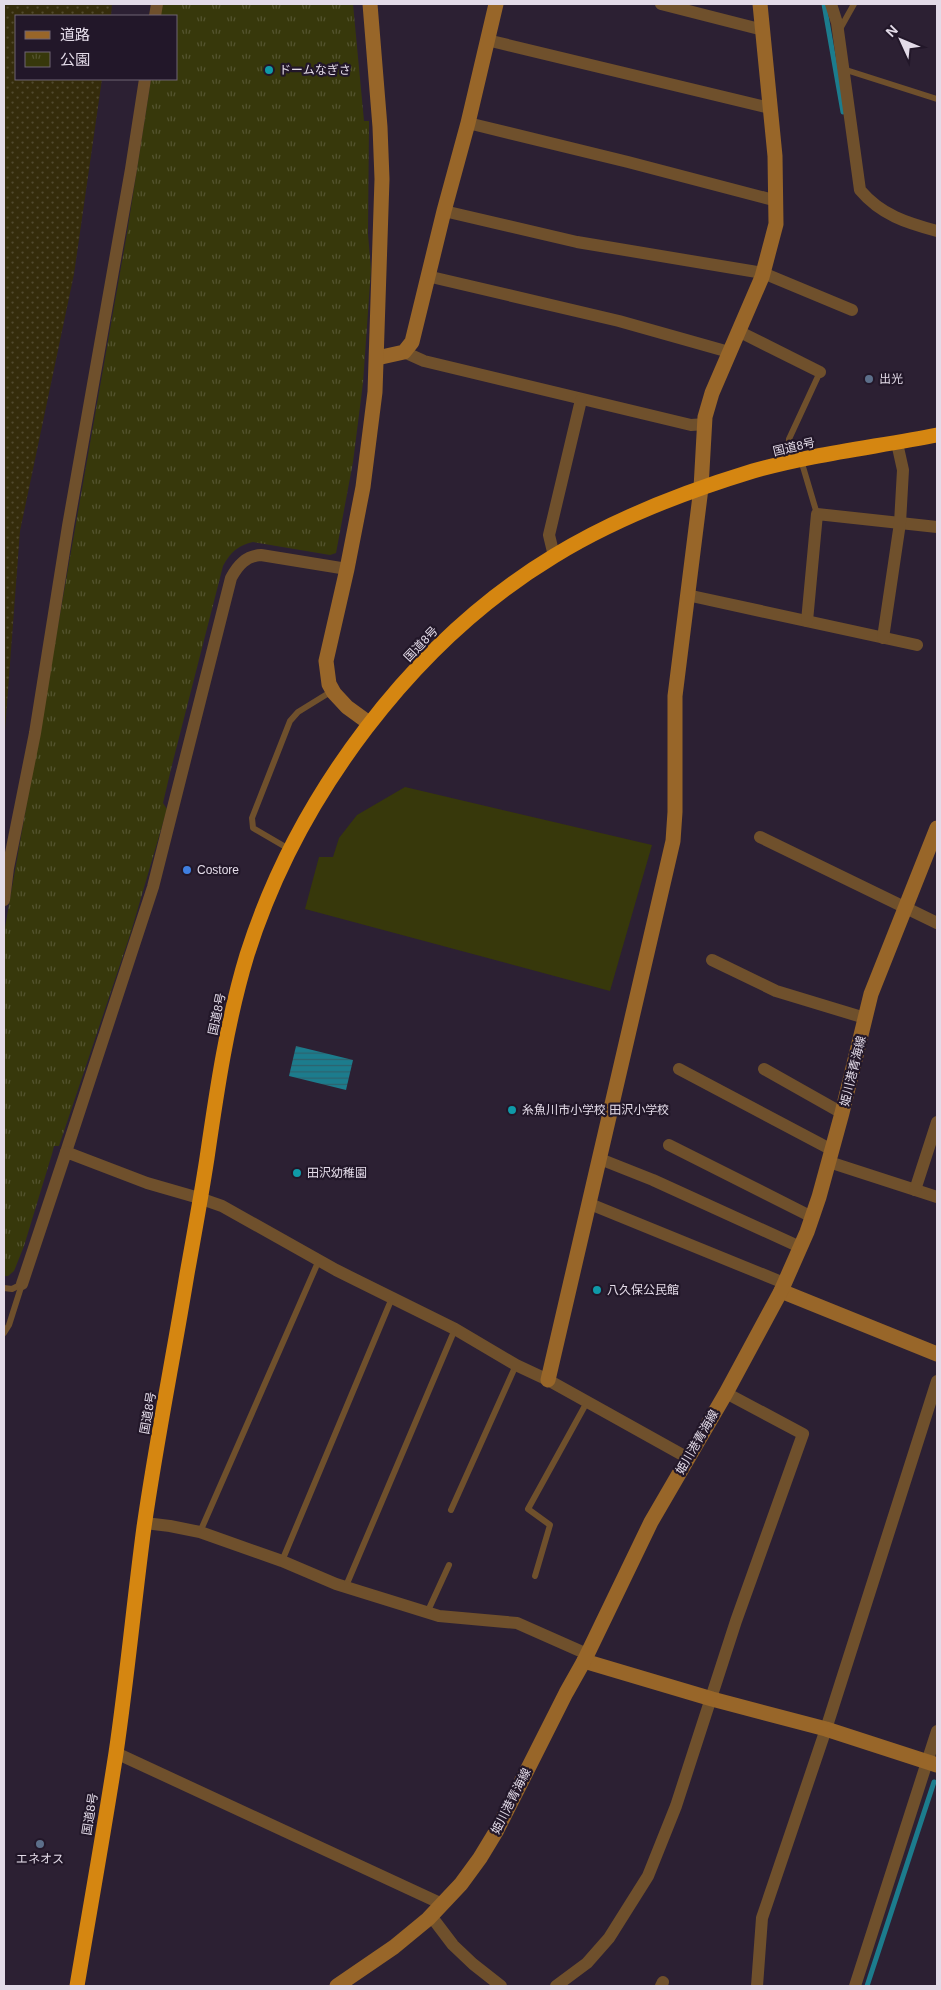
<svg xmlns="http://www.w3.org/2000/svg" width="941" height="1990" viewBox="0 0 941 1990" font-family="Helvetica,'Noto Sans JP',sans-serif">
  <style>
    .grass { fill: #37380b }
    .sand { fill: url(#sand-dots) }
    .park { fill: url(#park-tufts) }
    .water { fill: url(#water-rules) }
    .lines { fill: none; stroke-linecap: round; stroke-linejoin: round }
    .stream { stroke: #1c7c8d; stroke-width: 5 }
    .lane { stroke: #6f502c; stroke-width: 6 }
    .street { stroke: #6f502c; stroke-width: 12 }
    .secondary { stroke: #986629; stroke-width: 15 }
    .highway { stroke: #d58611; stroke-width: 15 }
    .culture-dot { fill: #0f9aa8; stroke: #221729; stroke-width: 2 }
    .service-dot { fill: #5c6f8a; stroke: #221729; stroke-width: 2 }
    .shop-dot { fill: #3f7fe0; stroke: #221729; stroke-width: 2 }
    .labels { text-anchor: middle; stroke-width: 4.5; stroke-linejoin: round; paint-order: stroke }
    .poi-label { font-size: 12px; fill: #e3dbe8; stroke: #221729; text-anchor: start }
    .street-label { font-size: 12px; fill: #e3dbe8; stroke: #221729 }
  </style>
  <defs>
    <pattern id="sand-dots" width="8" height="8" patternUnits="userSpaceOnUse" patternTransform="scale(1.25)"><rect width="8" height="8" fill="#352c0b"/><path d="M2 2h.1M6 6h.1" fill="none" stroke="#524a2f" stroke-width="1.8" stroke-linecap="round"/></pattern>
    <pattern id="park-tufts" width="24" height="20" patternUnits="userSpaceOnUse" patternTransform="scale(1.25)"><rect width="24" height="20" fill="#37380b"/><path d="M3 7l-1-3M5 7V3M7 7l1-3M15 17l-1-3M17 17v-4M19 17l1-3" fill="none" stroke="#54542f"/></pattern>
    <pattern id="water-rules" width="6" height="5" patternUnits="userSpaceOnUse" patternTransform="scale(1.25)"><rect width="6" height="5" fill="#1c7c8d"/><path d="M0 2.5h6" fill="none" stroke="#2e626d"/></pattern>
  </defs>
  <rect width="100%" height="100%" fill="#2c2033"/>
  <!-- grass -->
  <path class="grass" d="M405 787 652 845 610 991 305 909 319 857H333L339 838 357 815Z"/>
  <!-- sand -->
  <path class="sand" d="M4 4H112L111 16H16V79H102L74 274 20 531 4 743Z"/>
  <!-- park -->
  <path class="park" d="M162 4H353L364 121H369L368 234 371 269 363 383 353 462 336 553 330 555 253 542C237 546 231 552 223 566L171 769 163 803 167 809 131 932 59 1146H54L52 1154 24 1246 14 1271 8 1276H4V933L127 233 151 79H176V16H160Z"/>
  <!-- water -->
  <path class="water" d="M296 1046 353 1060 346 1090 289 1076Z"/>
  <g class="lines">
    <!-- stream -->
    <g class="stream">
      <path d="M824 4 843 112"/>
      <path d="M867 1986 934 1782"/>
    </g>
    <!-- lane -->
    <g class="lane">
      <path d="M840 29 854 4"/>
      <path d="M843 69 937 99"/>
      <path d="M801 460 817 514"/>
      <path d="M788 461 789 439 820 372"/>
      <path d="M289 849 253 828 252 818 290 721 298 712 332 691"/>
      <path d="M4 1288 12 1289 22 1284"/>
      <path d="M4 1333 9 1325 22 1284"/>
      <path d="M451 1510 516 1365"/>
      <path d="M200 1532 319 1260"/>
      <path d="M282 1561 392 1298"/>
      <path d="M535 1576 550 1525 528 1509 587 1402"/>
      <path d="M346 1586 455 1329"/>
      <path d="M427 1613 449 1565"/>
    </g>
    <!-- street -->
    <g class="street">
      <path d="M661 4 763 30"/>
      <path d="M831 4 837 23 860 190C881 215 907 223 937 231"/>
      <path d="M155 16 157 4"/>
      <path d="M487 40 770 108"/>
      <path d="M468 123 628 162 777 201"/>
      <path d="M444 211 577 242 763 273 852 310"/>
      <path d="M427 276 619 321 729 352"/>
      <path d="M738 331 820 372"/>
      <path d="M404 352 424 361 691 425 705 424"/>
      <path d="M554 556 549 535 581 400"/>
      <path d="M687 595 917 645"/>
      <path d="M807 621 817 514 937 527"/>
      <path d="M883 638 900 523 903 470 897 443"/>
      <path d="M760 837 937 923"/>
      <path d="M4 900 8 868 35 733 68 526 131 169 145 79"/>
      <path d="M712 960 776 991 865 1018"/>
      <path d="M679 1069 832 1150"/>
      <path d="M764 1069 842 1113"/>
      <path d="M669 1145 812 1217"/>
      <path d="M66 1152 153 887 231 578C238 565 246 556 261 555L347 569"/>
      <path d="M600 1159 653 1180 800 1247"/>
      <path d="M829 1162 937 1197"/>
      <path d="M915 1190 937 1122"/>
      <path d="M590 1204 784 1283"/>
      <path d="M22 1284 66 1152 147 1183 199 1198 222 1206 336 1270 455 1329 516 1365 548 1380 688 1458"/>
      <path d="M145 1523 170 1526 200 1532 282 1561 336 1584 439 1616 517 1623 587 1654"/>
      <path d="M116 1753 442 1904"/>
      <path d="M431 1916 453 1945 473 1964 501 1986"/>
      <path d="M556 1986 587 1963 609 1938 648 1876 676 1806 736 1621 803 1434 726 1393"/>
      <path d="M661 1986 663 1982"/>
      <path d="M757 1986 762 1918 826 1729 937 1381"/>
      <path d="M855 1986 937 1731"/>
    </g>
    <!-- secondary -->
    <g class="secondary">
      <path d="M377 358 404 352 412 342 444 211 468 123 496 4"/>
      <path d="M369 723 347 707 334 693 329 684 326 661 347 569 363 487 375 392 382 179 380 127 370 4"/>
      <path d="M781 1291 937 1354"/>
      <path d="M548 1380 673 841 675 812V696L701 488 705 417 712 393 762 277 776 224 775 156 760 4"/>
      <path d="M584 1661 712 1699 826 1729 937 1765"/>
      <path d="M337 1986 394 1947 428 1919 461 1884 480 1858 497 1830 566 1693 584 1661 651 1522 726 1393 781 1291 807 1232 819 1197 842 1113 871 994 937 828"/>
    </g>
    <!-- highway -->
    <path class="highway" d="M77 1986C90 1908 104 1831 116 1753 127 1678 134 1602 144 1527 156 1443 173 1359 187 1274 194 1235 201 1197 207 1158 217 1089 227 1021 247 955 297 797 412 642 554 556 616 518 684 492 753 471 813 454 876 447 937 435"/>
  </g>
  <!-- markers -->
  <g class="culture-dot">
    <circle cx="269" cy="70" r="5"/>
    <circle cx="512" cy="1110" r="5"/>
    <circle cx="297" cy="1173" r="5"/>
    <circle cx="597" cy="1290" r="5"/>
  </g>
  <g class="service-dot">
    <circle cx="869" cy="379" r="5"/>
    <circle cx="40" cy="1844" r="5"/>
  </g>
  <circle class="shop-dot" cx="187" cy="870" r="5"/>
  <g class="labels">
    <!-- poi labels -->
    <g class="poi-label">
      <text x="279" y="74">ドームなぎさ</text>
      <text x="879" y="383">出光</text>
      <text x="197" y="874">Costore</text>
      <text x="522" y="1114">糸魚川市小学校 田沢小学校</text>
      <text x="307" y="1177">田沢幼稚園</text>
      <text x="607" y="1294">八久保公民館</text>
      <text x="40" y="1863" text-anchor="middle">エネオス</text>
    </g>
    <!-- street labels -->
    <g class="street-label">
      <text transform="translate(794 447) rotate(-13)" y="4">国道8号</text>
      <text transform="translate(421 644) rotate(-46)" y="4">国道8号</text>
      <text transform="translate(217 1014) rotate(-78)" y="4">国道8号</text>
      <text transform="translate(853 1071) rotate(-76)" y="4">姫川港青海線</text>
      <text transform="translate(148 1413) rotate(-80)" y="4">国道8号</text>
      <text transform="translate(697 1442) rotate(-60)" y="4">姫川港青海線</text>
      <text transform="translate(511 1801) rotate(-63)" y="4">姫川港青海線</text>
      <text transform="translate(90 1814) rotate(-81)" y="4">国道8号</text>
    </g>
  </g>
  <!-- border -->
  <rect width="941" height="1990" fill="none" stroke="#e3dbe8" stroke-width="10"/>
  <!-- legend -->
  <rect x="15" y="15" width="162" height="65" fill="#221729" stroke="#6f6575"/>
  <rect x="25" y="31" width="25" height="8" fill="#986629" stroke="#6f6575"/>
  <text x="60" y="40" font-size="15" fill="#e3dbe8">道路</text>
  <rect x="25" y="52" width="25" height="15" fill="url(#park-tufts)" stroke="#6f6575"/>
  <text x="60" y="65" font-size="15" fill="#e3dbe8">公園</text>
  <!-- north arrow -->
  <g transform="translate(901 40) rotate(314)" stroke="#221729" stroke-width="4" paint-order="stroke">
  <path d="M0-4L9 19L0 12L-9 19Z" fill="#e3dbe8"/>
  <text y="-8" font-size="14" font-weight="bold" text-anchor="middle" fill="#e3dbe8">N</text>
  </g>
</svg>
